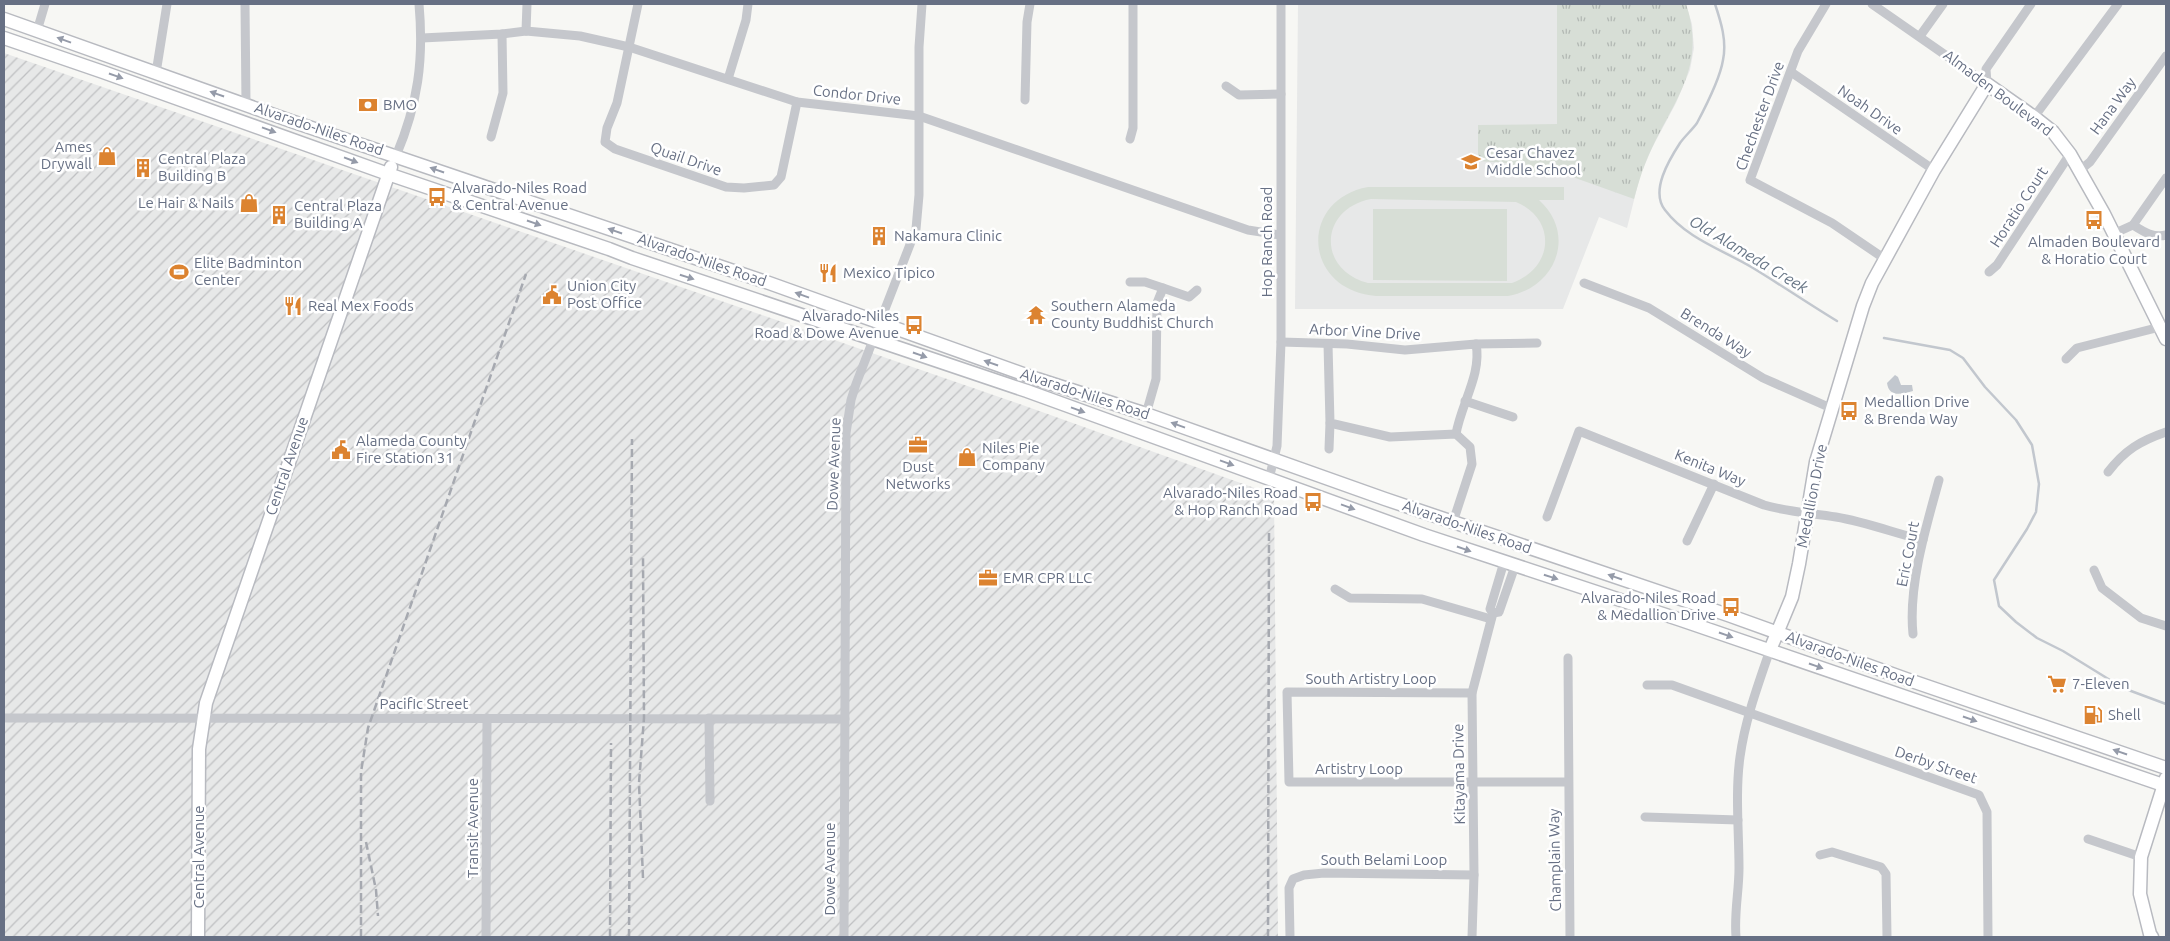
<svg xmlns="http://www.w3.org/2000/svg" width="2170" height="941" viewBox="0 0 2170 941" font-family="Ubuntu,sans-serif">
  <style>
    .built { fill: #e7e8e8 }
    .industrial { fill: url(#industrial-furrows) }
    .grass { fill: url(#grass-tufts) }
    .pitch { fill: #d7ded6; fill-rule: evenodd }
    .water { fill: #c2c7ce }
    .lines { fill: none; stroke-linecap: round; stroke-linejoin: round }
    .stream { stroke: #c2c7ce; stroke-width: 2.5 }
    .secondary-casing { stroke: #b8bac0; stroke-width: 15 }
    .street { stroke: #c5c7cc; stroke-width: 9 }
    .secondary { stroke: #fff; stroke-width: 12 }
    .rail { stroke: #a6a9b0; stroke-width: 2.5; stroke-dasharray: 8 4; stroke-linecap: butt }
    .oneway { fill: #959ba9 }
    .labels { text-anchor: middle; stroke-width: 5; stroke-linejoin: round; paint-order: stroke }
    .street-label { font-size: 15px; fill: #677084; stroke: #fff }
    .poi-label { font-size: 15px; fill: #677084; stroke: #fff; text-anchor: start }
    .water-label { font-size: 16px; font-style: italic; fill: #697787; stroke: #fff }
  </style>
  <defs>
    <pattern id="industrial-furrows" width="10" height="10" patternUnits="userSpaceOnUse" patternTransform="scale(1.25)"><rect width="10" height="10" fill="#e7e8e8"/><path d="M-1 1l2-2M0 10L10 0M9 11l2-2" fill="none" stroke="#bfc0c2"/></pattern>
    <pattern id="grass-tufts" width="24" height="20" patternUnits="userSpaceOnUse" patternTransform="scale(1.25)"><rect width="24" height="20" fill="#d7ded6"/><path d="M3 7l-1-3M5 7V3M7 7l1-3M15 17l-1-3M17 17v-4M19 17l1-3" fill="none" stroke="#b2b8b3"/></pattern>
  </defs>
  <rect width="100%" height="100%" fill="#f7f7f4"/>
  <!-- built -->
  <path class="built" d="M1298 4H1686L1692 24 1694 48 1690 70 1676 103 1652 148 1640 176 1627 228 1599 217 1563 309H1295Z"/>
  <!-- industrial -->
  <path class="industrial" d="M4 53 1028 407 1274 495 1278 937H4Z"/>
  <!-- grass -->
  <path class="grass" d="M1557 4H1686C1706 64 1677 96 1652 148 1644 164 1639 181 1634 199L1567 175 1534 173 1517 169 1506 163 1478 161V125L1557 124Z"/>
  <!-- pitch -->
  <g class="pitch">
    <path d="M1368 187H1564V200H1539C1577 234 1556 288 1508 296H1376C1303 290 1298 200 1368 187ZM1371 199 1516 202C1557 219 1554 268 1512 283H1368C1317 270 1319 209 1371 199Z"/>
    <path d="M1373 209H1507V281L1373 280Z"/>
  </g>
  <!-- water -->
  <path class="water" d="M1895 375 1898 377 1901 385H1912L1913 391C1902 394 1889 398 1887 383Z"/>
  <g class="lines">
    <!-- stream -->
    <g class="stream">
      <path d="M1715 4C1721 22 1727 41 1723 60 1720 79 1706 106 1697 123 1692 130 1685 136 1680 143 1669 160 1650 191 1665 210 1687 239 1723 250 1753 268 1781 285 1809 304 1837 321"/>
      <path d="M1884 338 1950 350 1963 358 1985 387 2016 420 2032 445 2039 484 2036 512 2027 529 1994 580 1999 606 2016 622 2037 638 2063 651 2123 688 2166 704"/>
    </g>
    <!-- secondary casing -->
    <g class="secondary-casing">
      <g id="secondary">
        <path d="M4 19 291 121 769 283 1037 379 1146 414 1385 499 1728 615 1906 679 2166 768"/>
        <path d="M4 38 103 72 388 174 609 249 632 258 1027 391 1424 535 1681 620 2166 786"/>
        <path d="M1770 650 1792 597 1799 564 1816 462 1863 306 1872 283 1934 170 1987 84 2034 117 2053 132 2070 154 2104 214 2166 339"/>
        <path d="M198 937 199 749 206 703 391 167"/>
        <path d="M2152 937 2150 934 2140 894 2141 857 2166 778"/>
      </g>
    </g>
    <!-- street -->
    <g class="street">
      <path d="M245 4 246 104"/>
      <path d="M638 4 617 103 607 128 605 142 615 149 726 187 744 188 774 185 781 177 797 102"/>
      <path d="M1826 4 1798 51 1750 180 1832 223 1885 259"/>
      <path d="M1872 4 1987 84"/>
      <path d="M37 31 45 4"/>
      <path d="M526 31 527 4"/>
      <path d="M1920 36 1943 4"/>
      <path d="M422 38 502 34 526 31 580 36 629 47 797 102 919 116 1248 230 1280 235"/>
      <path d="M1791 72 1934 170"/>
      <path d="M156 73 167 4"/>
      <path d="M728 79 746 20 748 4"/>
      <path d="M1987 84 1986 69 2031 4"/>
      <path d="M1226 86 1239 95 1281 94"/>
      <path d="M1025 100 1027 22 1030 4"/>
      <path d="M2034 117 2118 4"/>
      <path d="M491 137 503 93 502 34"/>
      <path d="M1130 139 1133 128V4"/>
      <path d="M396 156C418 104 424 60 419 4"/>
      <path d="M2080 170 2090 162 2166 56"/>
      <path d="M2133 225C2144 232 2153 238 2166 235"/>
      <path d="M2113 234 2133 225 2166 178"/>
      <path d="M1989 272 1997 265 2070 154"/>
      <path d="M1130 282H1145L1163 288"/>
      <path d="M1584 283 1649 308 1763 378 1833 409"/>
      <path d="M1281 342 1347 344 1405 350 1476 344C1482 374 1461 404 1456 434"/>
      <path d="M1328 344 1330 423 1390 437 1456 434 1470 447 1472 464 1453 522"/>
      <path d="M1476 344 1537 343"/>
      <path d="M2066 359 2077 348 2160 327"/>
      <path d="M1465 401 1513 417"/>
      <path d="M1146 414 1156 379 1157 303 1163 288 1189 297 1197 290"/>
      <path d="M1329 449 1330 423"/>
      <path d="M2108 472C2125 450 2140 441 2166 432"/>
      <path d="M1269 479 1277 446 1281 342V4"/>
      <path d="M1547 517 1579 431 1764 505C1788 512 1812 513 1836 517 1866 522 1894 533 1923 540"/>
      <path d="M1687 541 1714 484"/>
      <path d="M2094 570 2102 588 2141 618 2166 626"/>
      <path d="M1335 589 1350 598 1422 599 1491 619"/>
      <path d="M1493 613 1499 612 1515 566"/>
      <path d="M1913 634C1908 586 1926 527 1939 480"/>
      <path d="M1568 658 1570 937"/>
      <path d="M1647 685H1672L1979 795 1987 812 1988 937"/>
      <path d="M1472 693 1287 692 1289 782H1568"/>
      <path d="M4 718 845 719"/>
      <path d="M709 718 710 801"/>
      <path d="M1645 817 1738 820"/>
      <path d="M2088 839 2141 857"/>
      <path d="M1820 855 1832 852 1881 867 1886 874 1887 937"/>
      <path d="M486 937 487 718"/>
      <path d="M844 937 846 433 851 400 856 384 916 229 919 195V47L922 4"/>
      <path d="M1290 937 1289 888 1293 879 1304 875 1324 873 1474 875"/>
      <path d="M1472 937 1474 875 1472 693 1493 613 1490 609 1504 562"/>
      <path d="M1736 937C1734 912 1739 892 1739 868 1739 832 1735 793 1740 757 1745 720 1758 685 1770 650"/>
    </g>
    <!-- secondary -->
    <use href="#secondary" class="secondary"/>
    <!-- rail -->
    <g class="rail">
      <path d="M366 842 376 890 378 916"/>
      <path d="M643 878 639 783 644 718 643 556"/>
      <path d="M361 937V772L368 728 526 274"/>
      <path d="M610 937 611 743"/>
      <path d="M629 937 632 439"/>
      <path d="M1268 937 1269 533"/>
    </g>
  </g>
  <!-- one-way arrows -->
  <defs><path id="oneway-solid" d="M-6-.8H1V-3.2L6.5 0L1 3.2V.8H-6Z" transform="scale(1.25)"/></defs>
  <g class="oneway">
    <use href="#oneway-solid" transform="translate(64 40) rotate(-160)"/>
    <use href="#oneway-solid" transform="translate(116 76) rotate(19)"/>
    <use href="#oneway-solid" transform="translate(217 94) rotate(-161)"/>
    <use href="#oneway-solid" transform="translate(269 130) rotate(20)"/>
    <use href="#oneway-solid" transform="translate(351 160) rotate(21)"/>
    <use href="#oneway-solid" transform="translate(437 170) rotate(-161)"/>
    <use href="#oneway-solid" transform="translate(534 223) rotate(19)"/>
    <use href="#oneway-solid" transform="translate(615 231) rotate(-161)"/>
    <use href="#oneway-solid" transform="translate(687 277) rotate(18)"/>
    <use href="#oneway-solid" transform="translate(802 295) rotate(-160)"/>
    <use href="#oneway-solid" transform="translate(920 355) rotate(19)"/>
    <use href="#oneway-solid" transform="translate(991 363) rotate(-161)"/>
    <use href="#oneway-solid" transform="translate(1078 410) rotate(20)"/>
    <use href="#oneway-solid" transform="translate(1178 425) rotate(-160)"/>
    <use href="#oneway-solid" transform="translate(1227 463) rotate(20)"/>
    <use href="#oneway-solid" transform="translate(1348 507) rotate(20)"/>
    <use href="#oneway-solid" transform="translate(1464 549) rotate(19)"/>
    <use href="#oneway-solid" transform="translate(1551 577) rotate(18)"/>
    <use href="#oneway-solid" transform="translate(1615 577) rotate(-161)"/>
    <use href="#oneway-solid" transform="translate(1726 635) rotate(19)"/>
    <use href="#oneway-solid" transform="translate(1816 666) rotate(19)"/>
    <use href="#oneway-solid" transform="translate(1970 719) rotate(19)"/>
    <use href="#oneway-solid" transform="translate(2120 752) rotate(-161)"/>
  </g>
  <!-- icons -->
  <defs>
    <g id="bank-bare" transform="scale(1.5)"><path d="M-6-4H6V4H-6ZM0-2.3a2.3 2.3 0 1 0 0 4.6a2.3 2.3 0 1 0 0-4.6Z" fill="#dc8330" stroke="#fff" stroke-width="2.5" paint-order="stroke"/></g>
    <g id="shop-bare" transform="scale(1.5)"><path d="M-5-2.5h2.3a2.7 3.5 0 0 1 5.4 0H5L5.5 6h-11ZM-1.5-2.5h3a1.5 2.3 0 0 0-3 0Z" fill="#dc8330" stroke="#fff" stroke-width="2.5" paint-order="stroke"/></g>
    <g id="school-bare" transform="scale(1.5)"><path d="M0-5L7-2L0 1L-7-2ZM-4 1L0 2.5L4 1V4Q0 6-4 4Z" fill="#dc8330" stroke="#fff" stroke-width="2.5" paint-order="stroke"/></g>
    <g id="building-bare" transform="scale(1.5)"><path d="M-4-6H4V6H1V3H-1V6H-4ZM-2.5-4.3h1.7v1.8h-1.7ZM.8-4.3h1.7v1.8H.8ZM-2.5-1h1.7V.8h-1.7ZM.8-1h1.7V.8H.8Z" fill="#dc8330" stroke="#fff" stroke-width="2.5" paint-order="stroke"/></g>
    <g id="bus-bare" transform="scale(1.5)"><path d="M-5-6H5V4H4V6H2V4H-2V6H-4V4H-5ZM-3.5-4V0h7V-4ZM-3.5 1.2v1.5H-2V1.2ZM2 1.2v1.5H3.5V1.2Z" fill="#dc8330" stroke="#fff" stroke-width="2.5" paint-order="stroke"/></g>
    <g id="stadium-bare" transform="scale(1.5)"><path d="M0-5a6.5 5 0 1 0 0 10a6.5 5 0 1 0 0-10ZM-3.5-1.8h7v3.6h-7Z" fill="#dc8330" stroke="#fff" stroke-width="2.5" paint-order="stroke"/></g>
    <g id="restaurant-bare" transform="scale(1.5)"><path d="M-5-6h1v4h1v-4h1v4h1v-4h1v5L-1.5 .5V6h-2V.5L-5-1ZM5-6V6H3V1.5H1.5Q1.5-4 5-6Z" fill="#dc8330" stroke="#fff" stroke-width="2.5" paint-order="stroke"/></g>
    <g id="civic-bare" transform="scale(1.5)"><path d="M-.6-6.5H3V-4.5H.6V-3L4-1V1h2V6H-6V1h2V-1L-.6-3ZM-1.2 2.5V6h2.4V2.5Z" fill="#dc8330" stroke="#fff" stroke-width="2.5" paint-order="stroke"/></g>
    <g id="temple-bare" transform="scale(1.5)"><path d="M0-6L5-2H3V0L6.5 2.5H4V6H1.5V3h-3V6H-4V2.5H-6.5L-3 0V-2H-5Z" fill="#dc8330" stroke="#fff" stroke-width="2.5" paint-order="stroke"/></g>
    <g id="office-bare" transform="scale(1.5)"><path d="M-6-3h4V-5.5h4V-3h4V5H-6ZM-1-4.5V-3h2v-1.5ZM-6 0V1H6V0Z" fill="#dc8330" stroke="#fff" stroke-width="2.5" paint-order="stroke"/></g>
    <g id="supermarket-bare" transform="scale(1.5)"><path d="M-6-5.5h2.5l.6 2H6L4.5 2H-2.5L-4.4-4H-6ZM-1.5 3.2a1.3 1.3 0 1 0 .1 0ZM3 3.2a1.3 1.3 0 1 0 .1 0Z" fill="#dc8330" stroke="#fff" stroke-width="2.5" paint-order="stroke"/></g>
    <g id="fuel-bare" transform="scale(1.5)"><path d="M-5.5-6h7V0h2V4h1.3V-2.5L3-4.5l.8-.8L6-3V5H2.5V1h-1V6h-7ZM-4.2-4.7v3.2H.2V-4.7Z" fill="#dc8330" stroke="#fff" stroke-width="2.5" paint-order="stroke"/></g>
  </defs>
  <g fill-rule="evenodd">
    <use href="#bank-bare" x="368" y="105"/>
    <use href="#shop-bare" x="107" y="156"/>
    <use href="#school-bare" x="1471" y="162"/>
    <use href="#building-bare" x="143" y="168"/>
    <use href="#bus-bare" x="437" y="197"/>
    <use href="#shop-bare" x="249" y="203"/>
    <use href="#building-bare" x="279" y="215"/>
    <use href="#bus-bare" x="2094" y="220"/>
    <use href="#building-bare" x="879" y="236"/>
    <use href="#stadium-bare" x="179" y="272"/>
    <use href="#restaurant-bare" x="828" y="273"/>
    <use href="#civic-bare" x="552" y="295"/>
    <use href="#restaurant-bare" x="293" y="306"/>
    <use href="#temple-bare" x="1036" y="315"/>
    <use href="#bus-bare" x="914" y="325"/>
    <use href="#bus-bare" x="1849" y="411"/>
    <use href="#office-bare" x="918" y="445"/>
    <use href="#civic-bare" x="341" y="450"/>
    <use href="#shop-bare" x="967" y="457"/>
    <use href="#bus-bare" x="1313" y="502"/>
    <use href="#office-bare" x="988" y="578"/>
    <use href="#bus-bare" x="1731" y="607"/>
    <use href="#supermarket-bare" x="2057" y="684"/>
    <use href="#fuel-bare" x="2093" y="715"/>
  </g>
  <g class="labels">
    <!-- street labels -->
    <g class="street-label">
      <text transform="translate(1998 93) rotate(37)" y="5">Almaden Boulevard</text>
      <text transform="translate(857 95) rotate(6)" y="5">Condor Drive</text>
      <text transform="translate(2113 106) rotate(-54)" y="5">Hana Way</text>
      <text transform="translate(1870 110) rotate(35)" y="5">Noah Drive</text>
      <text transform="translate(1760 116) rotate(-70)" y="5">Chechester Drive</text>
      <text transform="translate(319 129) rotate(19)" y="5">Alvarado-Niles Road</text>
      <text transform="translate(686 159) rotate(19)" y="5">Quail Drive</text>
      <text transform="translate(2019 207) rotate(-57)" y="5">Horatio Court</text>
      <text transform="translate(1267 242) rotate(-90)" y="5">Hop Ranch Road</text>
      <text transform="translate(702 260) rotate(19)" y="5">Alvarado-Niles Road</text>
      <text transform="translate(1365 332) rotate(3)" y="5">Arbor Vine Drive</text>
      <text transform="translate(1716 333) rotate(32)" y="5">Brenda Way</text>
      <text transform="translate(1085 394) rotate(18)" y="5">Alvarado-Niles Road</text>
      <text transform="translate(834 464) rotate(-88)" y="5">Dowe Avenue</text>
      <text transform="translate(287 466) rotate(-71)" y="5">Central Avenue</text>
      <text transform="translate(1710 468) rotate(22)" y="5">Kenita Way</text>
      <text transform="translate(1812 496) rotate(-79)" y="5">Medallion Drive</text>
      <text transform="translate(1467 527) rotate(19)" y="5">Alvarado-Niles Road</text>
      <text transform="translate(1908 554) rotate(-79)" y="5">Eric Court</text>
      <text transform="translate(1850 659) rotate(20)" y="5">Alvarado-Niles Road</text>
      <text x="1371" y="684">South Artistry Loop</text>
      <text x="424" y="709">Pacific Street</text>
      <text transform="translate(1936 765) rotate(19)" y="5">Derby Street</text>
      <text x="1359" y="774">Artistry Loop</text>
      <text transform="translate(1459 774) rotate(-91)" y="5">Kitayama Drive</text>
      <text transform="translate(473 828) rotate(-90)" y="5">Transit Avenue</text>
      <text transform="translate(199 857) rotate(-90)" y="5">Central Avenue</text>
      <text x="1384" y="865">South Belami Loop</text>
      <text transform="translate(1555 860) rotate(-91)" y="5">Champlain Way</text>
      <text transform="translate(830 869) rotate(-90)" y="5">Dowe Avenue</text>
    </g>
    <!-- poi labels -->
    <g class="poi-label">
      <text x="383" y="110">BMO</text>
      <text x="92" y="152" text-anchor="end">Ames<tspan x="92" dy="17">Drywall</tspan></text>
      <text x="1486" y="158">Cesar Chavez<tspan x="1486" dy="17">Middle School</tspan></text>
      <text x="158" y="164">Central Plaza<tspan x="158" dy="17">Building B</tspan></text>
      <text x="452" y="193">Alvarado-Niles Road<tspan x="452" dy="17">&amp; Central Avenue</tspan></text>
      <text x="234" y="208" text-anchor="end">Le Hair &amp; Nails</text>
      <text x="294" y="211">Central Plaza<tspan x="294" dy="17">Building A</tspan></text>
      <text x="894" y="241">Nakamura Clinic</text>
      <text x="2094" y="247" text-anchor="middle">Almaden Boulevard<tspan x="2094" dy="17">&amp; Horatio Court</tspan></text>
      <text x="194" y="268">Elite Badminton<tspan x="194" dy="17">Center</tspan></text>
      <text x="843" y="278">Mexico Tipico</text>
      <text x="567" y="291">Union City<tspan x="567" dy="17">Post Office</tspan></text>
      <text x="308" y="311">Real Mex Foods</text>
      <text x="1051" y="311">Southern Alameda<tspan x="1051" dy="17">County Buddhist Church</tspan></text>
      <text x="899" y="321" text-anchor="end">Alvarado-Niles<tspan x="899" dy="17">Road &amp; Dowe Avenue</tspan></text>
      <text x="1864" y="407">Medallion Drive<tspan x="1864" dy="17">&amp; Brenda Way</tspan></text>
      <text x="356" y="446">Alameda County<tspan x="356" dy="17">Fire Station 31</tspan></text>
      <text x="982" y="453">Niles Pie<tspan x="982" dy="17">Company</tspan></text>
      <text x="918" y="472" text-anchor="middle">Dust<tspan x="918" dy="17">Networks</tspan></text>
      <text x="1298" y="498" text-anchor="end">Alvarado-Niles Road<tspan x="1298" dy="17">&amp; Hop Ranch Road</tspan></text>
      <text x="1003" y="583">EMR CPR LLC</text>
      <text x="1716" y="603" text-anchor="end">Alvarado-Niles Road<tspan x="1716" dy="17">&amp; Medallion Drive</tspan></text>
      <text x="2072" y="689">7-Eleven</text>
      <text x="2108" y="720">Shell</text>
    </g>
    <!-- water labels -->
    <g class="water-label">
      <text transform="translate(1749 254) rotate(31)" y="6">Old Alameda Creek</text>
    </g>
  </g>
  <!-- border -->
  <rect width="2170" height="941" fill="none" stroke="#677084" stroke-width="10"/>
</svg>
